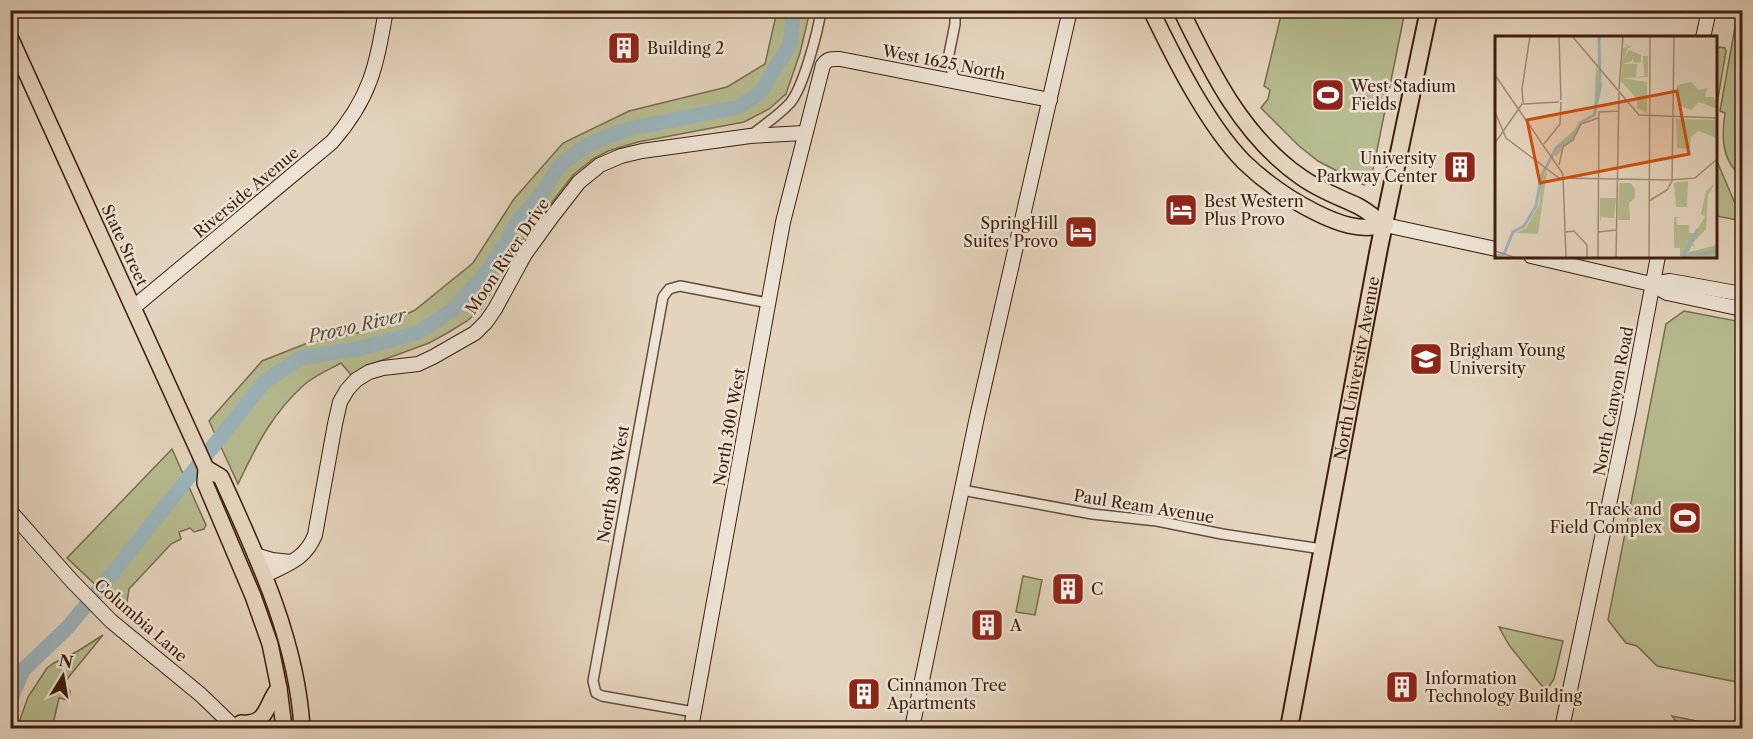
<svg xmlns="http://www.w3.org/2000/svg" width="1753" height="739" viewBox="0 0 1753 739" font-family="'Libre Caslon Text',serif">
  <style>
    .green { fill: #b6bc8f; stroke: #7a6d4e; stroke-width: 1.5 }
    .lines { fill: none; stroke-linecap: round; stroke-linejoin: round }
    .river { stroke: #9bb5bd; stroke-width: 15 }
    .street-casing { stroke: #684c38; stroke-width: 12 }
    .secondary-casing { stroke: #3e1e0c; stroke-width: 16 }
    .primary-casing { stroke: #3e1e0c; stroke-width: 18 }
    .highway-casing { stroke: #3e1e0c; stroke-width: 20 }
    .street { stroke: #ede3d4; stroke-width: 9 }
    .secondary { stroke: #ede3d4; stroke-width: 14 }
    .primary { stroke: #e4d4bd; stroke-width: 15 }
    .highway { stroke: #e4d4bd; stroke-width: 16 }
    .labels { text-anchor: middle; stroke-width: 5; stroke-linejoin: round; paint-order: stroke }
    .poi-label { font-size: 16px; fill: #3e1e0c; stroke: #ede3d4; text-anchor: start }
    .street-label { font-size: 16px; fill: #3e1e0c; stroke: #ede3d4 }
    .water-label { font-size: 18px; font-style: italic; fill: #5a4b41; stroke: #ede3d4 }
    .inset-river { fill: none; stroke: #9bb5bd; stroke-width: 3 }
    .inset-road { fill: none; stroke: #a28b76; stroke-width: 1.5 }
    .view { fill: #ce500c; fill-opacity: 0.15; stroke: #ce500c; stroke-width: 3 }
    .inset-edge { fill: none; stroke: #3e1e0c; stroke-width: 3 }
  </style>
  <rect width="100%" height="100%" fill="#e4d4bd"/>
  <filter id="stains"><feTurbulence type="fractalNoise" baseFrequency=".00333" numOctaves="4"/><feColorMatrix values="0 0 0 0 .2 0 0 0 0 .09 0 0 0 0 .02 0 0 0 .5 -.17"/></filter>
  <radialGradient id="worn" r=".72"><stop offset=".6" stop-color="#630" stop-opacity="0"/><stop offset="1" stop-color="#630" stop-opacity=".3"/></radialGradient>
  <!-- green -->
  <g class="green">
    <path d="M1738 10 1742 11V169L1737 172C1721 157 1722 133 1725 113L1720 111Z"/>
    <path d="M777 11H810L800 53 786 94 769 109 744 122 638 142 608 151 593 159 573 175 523 240 481 309 467 321 449 332 429 343 372 364 353 377 341 363C330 369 316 375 305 384 273 412 256 446 238 484L209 421 262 361 305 344 375 329 415 310 473 263 514 199 563 143 629 111 727 87 765 64Z"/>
    <path d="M1282 11H1405L1371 180 1364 185 1318 161 1299 146 1261 108 1268 99 1270 90 1264 86Z"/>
    <path d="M1720 47 1725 48 1726 51 1716 110V56L1717 49Z"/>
    <path d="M1716 159 1740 215 1737 220 1716 216Z"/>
    <path d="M1684 311 1742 322V683L1657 666 1637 646 1626 643 1608 620 1666 324Z"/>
    <path d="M172 449 206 525 204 529 194 532 190 528 179 532 181 539 171 544 129 589 127 602 124 607 118 606 67 558Z"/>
    <path d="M1023 576 1042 580 1035 615 1016 612Z"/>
    <path d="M1499 627 1563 641 1554 679 1546 691 1509 645Z"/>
    <path d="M103 635 63 684 70 691 69 700 59 698 53 724 45 722 42 728H17L28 697 47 668 54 663 78 651Z"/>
    <path d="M1672 716 1706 723 1708 728H1681Z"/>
  </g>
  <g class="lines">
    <!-- river -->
    <path class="river" d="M10 701 23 670 67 628 108 579 264 382 300 358 361 348 417 333 453 310 493 264 518 221 544 190 560 165 587 145 628 129 738 107 760 93 790 44 794 10"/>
    <!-- street casing -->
    <g class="street-casing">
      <g id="street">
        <path d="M955 81 948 59 955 24V10"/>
        <path d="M750 136C764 125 778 116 790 103 803 88 818 32 821 10"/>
        <path d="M962 490 1092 514 1157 521 1222 534 1322 549"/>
        <path d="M694 712 602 696 596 693 593 681 663 297 669 289 680 286 768 303"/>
      </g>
    </g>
    <!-- secondary casing -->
    <g class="secondary-casing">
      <g id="secondary">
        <path d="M1703 38 1709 10"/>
        <path d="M1385 225 1496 249"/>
        <path d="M1531 256 1651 284 1667 293 1742 309"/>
        <path d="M1651 284 1670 281 1742 294"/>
        <path d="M134 307 332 142C371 97 376 67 386 10"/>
        <path d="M10 511 71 580 111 621 201 695 230 723 231 728"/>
        <path d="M255 555 272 560 291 562"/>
        <path d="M264 576C287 564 305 560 315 535L335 424 340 402 347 390 356 380 369 372 383 368 418 364 433 357 475 333 486 322 495 309 525 254 551 218 579 182 600 165 621 156 642 151 750 136 805 133"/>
        <path d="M691 728 783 222 823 65C828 58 832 59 840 59L1050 100"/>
        <path d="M912 728 977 417 1070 10"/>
        <path d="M1562 728 1628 414 1658 256"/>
      </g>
    </g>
    <!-- primary casing -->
    <g class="primary-casing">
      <g id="primary">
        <path d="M1151 10C1174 58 1207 124 1244 162 1265 182 1289 199 1315 212 1337 223 1360 232 1385 225"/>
        <path d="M1181 10C1211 72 1243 137 1301 177 1319 190 1339 197 1358 206 1368 211 1376 219 1385 225"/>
        <path d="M10 37 206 468 205 483 253 596 270 644 279 688 284 728"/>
        <path d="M206 468 221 477C257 556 297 640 302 728"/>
        <path d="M241 723C269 725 265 704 279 688"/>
      </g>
    </g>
    <!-- highway casing -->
    <g class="highway-casing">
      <g id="highway">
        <path id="s1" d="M1289 728 1379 248 1429 10"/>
      </g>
    </g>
    <!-- street -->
    <use href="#street" class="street"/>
    <!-- secondary -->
    <use href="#secondary" class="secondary"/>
    <!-- primary -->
    <use href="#primary" class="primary"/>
    <!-- highway -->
    <use href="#highway" class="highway"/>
  </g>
  <!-- icons -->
  <defs>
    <g id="building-square" transform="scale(1.725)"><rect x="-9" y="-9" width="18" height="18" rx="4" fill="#8f2418" stroke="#ede3d4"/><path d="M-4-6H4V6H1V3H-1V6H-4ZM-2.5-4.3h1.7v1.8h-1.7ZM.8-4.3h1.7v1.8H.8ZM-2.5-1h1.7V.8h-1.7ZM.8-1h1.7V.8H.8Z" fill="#fff"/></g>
    <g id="stadium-square" transform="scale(1.725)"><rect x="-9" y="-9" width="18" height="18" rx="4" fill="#8f2418" stroke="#ede3d4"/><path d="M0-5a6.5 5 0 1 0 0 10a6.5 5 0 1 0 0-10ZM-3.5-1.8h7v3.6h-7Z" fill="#fff"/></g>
    <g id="hotel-square" transform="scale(1.725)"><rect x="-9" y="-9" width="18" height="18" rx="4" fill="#8f2418" stroke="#ede3d4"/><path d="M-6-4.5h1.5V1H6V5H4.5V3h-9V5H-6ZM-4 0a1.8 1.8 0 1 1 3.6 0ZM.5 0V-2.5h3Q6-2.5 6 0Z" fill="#fff"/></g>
    <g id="university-square" transform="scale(1.725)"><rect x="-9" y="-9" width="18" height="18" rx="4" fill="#8f2418" stroke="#ede3d4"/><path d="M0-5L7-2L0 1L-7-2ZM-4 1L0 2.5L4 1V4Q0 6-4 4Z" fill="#fff"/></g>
  </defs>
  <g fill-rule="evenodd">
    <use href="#building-square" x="624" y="48"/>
    <use href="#stadium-square" x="1328" y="95"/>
    <use href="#building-square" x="1460" y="167"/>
    <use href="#hotel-square" x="1181" y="210"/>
    <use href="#hotel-square" x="1081" y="232"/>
    <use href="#university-square" x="1426" y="359"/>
    <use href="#stadium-square" x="1685" y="518"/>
    <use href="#building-square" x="1068" y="589"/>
    <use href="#building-square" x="987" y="625"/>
    <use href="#building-square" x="1402" y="687"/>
    <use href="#building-square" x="864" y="694"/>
  </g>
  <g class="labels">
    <!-- poi labels -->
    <g class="poi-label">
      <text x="647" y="54">Building 2</text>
      <text x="1351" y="92">West Stadium<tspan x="1351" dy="18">Fields</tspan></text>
      <text x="1437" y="164" text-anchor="end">University<tspan x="1437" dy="18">Parkway Center</tspan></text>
      <text x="1204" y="207">Best Western<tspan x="1204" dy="18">Plus Provo</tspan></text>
      <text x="1058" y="229" text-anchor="end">SpringHill<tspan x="1058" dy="18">Suites Provo</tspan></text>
      <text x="1449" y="356">Brigham Young<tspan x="1449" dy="18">University</tspan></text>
      <text x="1662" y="515" text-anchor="end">Track and<tspan x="1662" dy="18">Field Complex</tspan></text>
      <text x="1091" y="595">C</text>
      <text x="1010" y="631">A</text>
      <text x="1425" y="684">Information<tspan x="1425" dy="18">Technology Building</tspan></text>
      <text x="887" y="691">Cinnamon Tree<tspan x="887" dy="18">Apartments</tspan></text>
    </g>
    <!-- street labels -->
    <g class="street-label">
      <text transform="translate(944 62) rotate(11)" y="6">West 1625 North</text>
      <text transform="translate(246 192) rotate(-40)" y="6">Riverside Avenue</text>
      <text transform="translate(125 245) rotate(65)" y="6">State Street</text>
      <text transform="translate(507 256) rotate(-56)" y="6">Moon River Drive</text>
      <text dy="6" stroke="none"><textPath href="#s1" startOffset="366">North University Avenue</textPath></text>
      <text transform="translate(1613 401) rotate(-79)" y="6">North Canyon Road</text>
      <text transform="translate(729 427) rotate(-80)" y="6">North 300 West</text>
      <text transform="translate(613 484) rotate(-80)" y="6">North 380 West</text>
      <text transform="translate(1144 506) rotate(9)" y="6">Paul Ream Avenue</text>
      <text transform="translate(141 620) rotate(41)" y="6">Columbia Lane</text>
    </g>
    <!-- water labels -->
    <g class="water-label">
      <text transform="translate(357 326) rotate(-13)" y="6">Provo River</text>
    </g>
  </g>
  <!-- overview -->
  <g transform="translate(1495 36)">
    <rect width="222" height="222" fill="#e4d4bd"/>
    <path d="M129 8 137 11 133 12 128 24 134 14 146 19V26L139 27 137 20V25L128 28H142L141 41 149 40 148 20H153V41L127 42 152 46V77L142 72V63L126 45 128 12 133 11ZM101 30 107 49 101 79 89 85 61 121 57 116 61 110 99 77ZM196 46 204 54 212 52 210 61H219L222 73 204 66 196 74 183 69 182 49ZM181 83 222 84V102L203 95 196 101 195 113 182 112ZM52 136 43 198 21 197 31 192 44 169 46 143ZM193 145 192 171H181L179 147ZM124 147H136L140 153V162L134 167 135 184H123ZM220 147 213 159 211 193 198 207 201 212 197 209 194 216 222 209V221L185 220V212H179V181H187L181 182 182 189H194V197H200L210 181 206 178 211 155ZM105 162H121L119 182 106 181 105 186Z" fill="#b6bc8f"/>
    <path class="inset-river" d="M203 193 188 220 222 215M0 221 9 218 18 196 29 190 41 170 46 141 61 112 76 103 85 87 99 79 105 51 104 0"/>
    <path class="inset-road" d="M64 0 66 64M77 0 144 79 222 82M0 39 68 138 71 222M124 53 128 0M28 67 27 53 35 0M0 76 11 102 64 142 177 144M0 107 27 68 64 66M49 108 65 88 66 66M64 129 68 111 78 104 86 88 103 82M175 144 200 142 222 123M154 165 172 154 177 145 179 0M71 196 79 195 92 209V222M103 196 121 194M0 215 18 221 67 222M103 222 104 76 124 75M121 222 124 57M154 222 155 0M155 222H174"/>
    <path class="view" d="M182 55 194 118 45 147 32 84Z"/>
    <rect width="222" height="222" class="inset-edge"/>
  </g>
  <!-- margin -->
  <rect width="1753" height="739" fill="none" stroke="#e4d4bd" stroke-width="36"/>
  <rect x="12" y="12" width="1729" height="715" fill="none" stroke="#3e1e0c" stroke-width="3"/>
  <rect x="18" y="18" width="1717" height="703" fill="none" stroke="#3e1e0c" stroke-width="1.5"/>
  <!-- north arrow -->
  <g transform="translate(63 676) rotate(11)" stroke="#ede3d4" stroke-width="4.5" paint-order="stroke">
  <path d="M0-4.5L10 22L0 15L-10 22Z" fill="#3e1e0c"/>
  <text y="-9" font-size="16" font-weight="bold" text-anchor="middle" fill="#3e1e0c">N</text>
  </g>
  <rect width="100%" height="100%" filter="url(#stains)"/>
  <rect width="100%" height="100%" fill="url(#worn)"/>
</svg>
